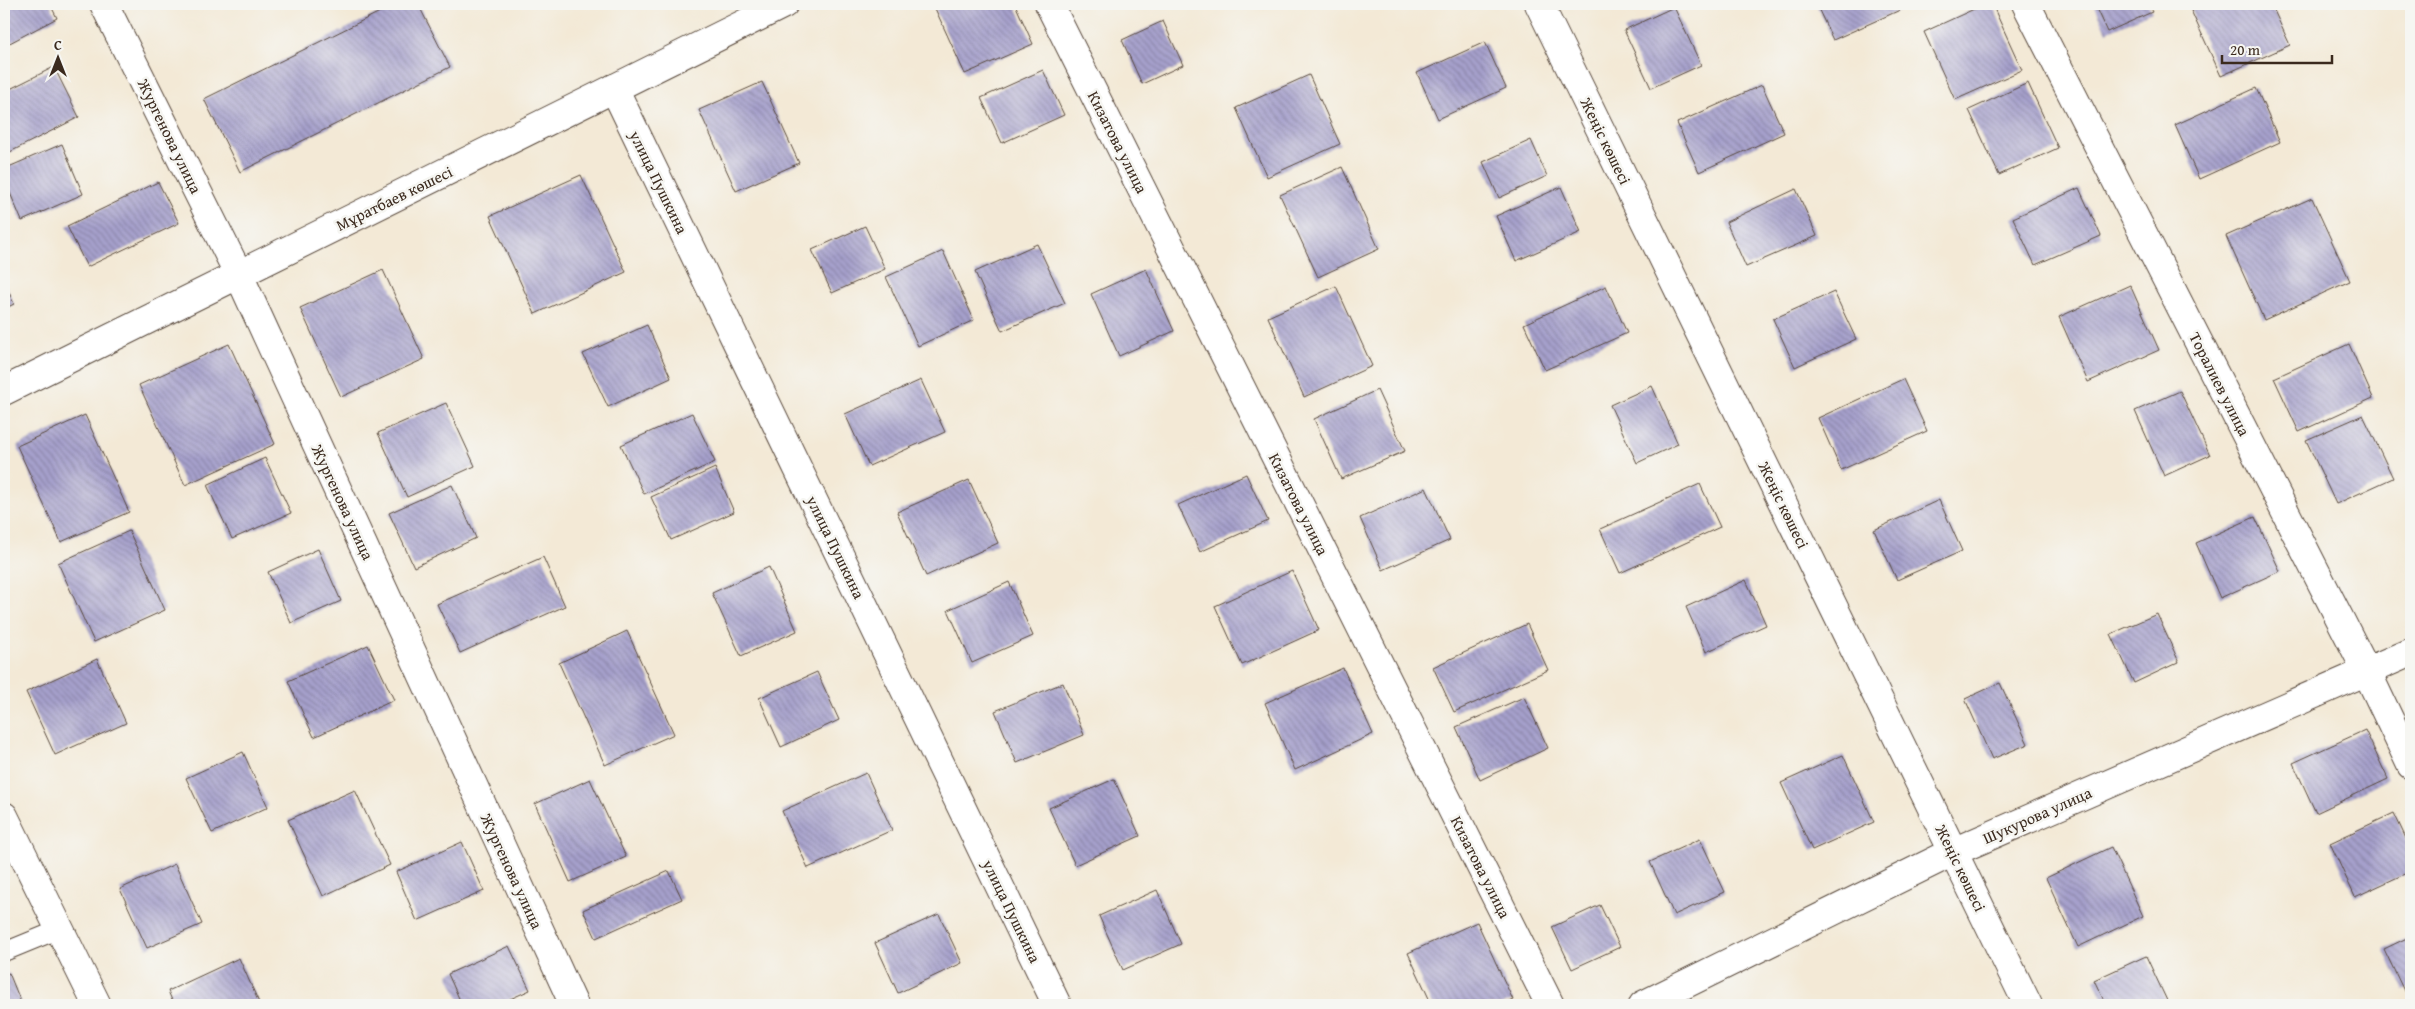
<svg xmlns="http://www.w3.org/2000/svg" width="2415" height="1009" viewBox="0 0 2415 1009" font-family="'Gentium Book Plus',serif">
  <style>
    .building { fill: url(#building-back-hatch) }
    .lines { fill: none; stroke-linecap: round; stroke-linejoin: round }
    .service-casing { stroke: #57473a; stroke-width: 20 }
    .minor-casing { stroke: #57473a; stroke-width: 30 }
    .tertiary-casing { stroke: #57473a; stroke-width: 30 }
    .service { stroke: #fff; stroke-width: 18 }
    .minor { stroke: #fff; stroke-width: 28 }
    .tertiary { stroke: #fff; stroke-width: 28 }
    .labels { text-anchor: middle; stroke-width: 5; stroke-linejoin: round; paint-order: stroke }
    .street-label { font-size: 16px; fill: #3b2a1e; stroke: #f6f6f2 }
  </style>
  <defs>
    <pattern id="building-back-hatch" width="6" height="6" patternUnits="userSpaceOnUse" patternTransform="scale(1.25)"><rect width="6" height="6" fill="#a6a0cc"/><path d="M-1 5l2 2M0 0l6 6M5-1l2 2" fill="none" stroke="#8883a5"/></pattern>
  </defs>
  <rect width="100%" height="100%" fill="#f6f6f2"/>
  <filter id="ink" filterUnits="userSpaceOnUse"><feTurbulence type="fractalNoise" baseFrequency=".02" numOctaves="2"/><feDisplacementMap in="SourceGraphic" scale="10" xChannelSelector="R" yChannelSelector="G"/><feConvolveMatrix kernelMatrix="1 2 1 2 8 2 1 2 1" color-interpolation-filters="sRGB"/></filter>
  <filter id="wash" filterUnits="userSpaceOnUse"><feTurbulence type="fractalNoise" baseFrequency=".0096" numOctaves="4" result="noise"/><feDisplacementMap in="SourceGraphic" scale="20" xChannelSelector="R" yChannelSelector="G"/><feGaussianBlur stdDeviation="1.12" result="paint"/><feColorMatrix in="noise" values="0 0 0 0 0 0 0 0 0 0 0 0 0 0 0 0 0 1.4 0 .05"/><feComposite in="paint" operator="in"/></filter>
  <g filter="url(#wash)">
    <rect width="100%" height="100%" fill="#f3e9d6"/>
    <g id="blocks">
      <!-- building -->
      <g class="building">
        <path d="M4 4H50L57 18 4 46Z"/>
        <path d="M396 4H418L450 67 240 172 204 99Z"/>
        <path d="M933 4H1015L1033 44 965 74Z"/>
        <path d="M1816 4H1898L1900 10 1833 40Z"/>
        <path d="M1985 4H1992L2022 70 1955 100 1924 32Z"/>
        <path d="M2094 4H2148L2152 12 2107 32Z"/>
        <path d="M2188 4H2271L2290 45 2221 76Z"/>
        <path d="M1674 7 1701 65 1651 88 1624 30Z"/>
        <path d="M1163 21 1183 65 1142 84 1122 40Z"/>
        <path d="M1485 42 1506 88 1438 119 1417 73Z"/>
        <path d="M54 67 79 117 8 153 4 144V92Z"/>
        <path d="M1043 70 1064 115 1002 143 981 98Z"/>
        <path d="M1309 75 1340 144 1267 177 1236 108Z"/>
        <path d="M762 82 799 163 736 191 699 110Z"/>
        <path d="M2028 83 2058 148 1999 175 1969 110Z"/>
        <path d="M1762 85 1784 133 1699 172 1677 123Z"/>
        <path d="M2256 88 2280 142 2199 179 2175 125Z"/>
        <path d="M1531 140 1547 176 1499 198 1483 162Z"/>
        <path d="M62 144 83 194 22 221 4 179V169Z"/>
        <path d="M1342 167 1379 249 1318 277 1280 195Z"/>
        <path d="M581 175 626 272 535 314 490 216Z"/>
        <path d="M158 182 179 223 87 267 67 226Z"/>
        <path d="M1561 187 1581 232 1516 261 1496 216Z"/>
        <path d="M2079 188 2101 236 2035 265 2013 218Z"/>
        <path d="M1796 189 1817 236 1746 267 1726 222Z"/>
        <path d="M2312 198 2350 281 2264 320 2226 236Z"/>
        <path d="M865 226 885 269 832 293 812 250Z"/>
        <path d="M1037 244 1065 303 1002 331 975 272Z"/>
        <path d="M943 251 974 320 918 346 886 277Z"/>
        <path d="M1146 269 1174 331 1119 356 1091 294Z"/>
        <path d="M383 270 424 359 341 397 300 308Z"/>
        <path d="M4 281 14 304 4 309Z"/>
        <path d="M2130 285 2159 350 2088 382 2059 317Z"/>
        <path d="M1336 286 1372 366 1304 397 1268 317Z"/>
        <path d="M1606 286 1627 333 1545 370 1524 324Z"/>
        <path d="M1834 292 1856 339 1795 367 1773 319Z"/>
        <path d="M647 325 671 378 608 407 583 354Z"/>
        <path d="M229 344 275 444 185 485 139 385Z"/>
        <path d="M2349 344 2373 398 2299 432 2274 378Z"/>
        <path d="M1903 379 1927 431 1841 470 1818 418Z"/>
        <path d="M921 380 945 432 869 466 845 414Z"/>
        <path d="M1652 386 1678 444 1637 463 1610 405Z"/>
        <path d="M1377 390 1405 451 1341 479 1314 419Z"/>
        <path d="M2180 391 2210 455 2164 476 2135 411Z"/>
        <path d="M446 403 475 466 407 497 378 433Z"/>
        <path d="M692 413 715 462 644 494 621 445Z"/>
        <path d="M85 415 129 512 61 542 17 446Z"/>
        <path d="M2363 415 2393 478 2336 504 2306 440Z"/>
        <path d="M265 458 291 513 232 539 207 485Z"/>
        <path d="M715 468 734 512 671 540 651 497Z"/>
        <path d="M1246 474 1268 521 1200 552 1178 505Z"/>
        <path d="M969 480 998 543 926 576 897 512Z"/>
        <path d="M1700 484 1720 527 1620 573 1600 529Z"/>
        <path d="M452 485 476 538 414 567 389 513Z"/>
        <path d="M1426 488 1450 540 1383 570 1360 518Z"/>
        <path d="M1939 500 1962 551 1897 580 1874 530Z"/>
        <path d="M2255 517 2280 571 2220 598 2196 543Z"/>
        <path d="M129 531 165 610 94 642 58 563Z"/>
        <path d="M318 549 341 601 291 623 268 572Z"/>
        <path d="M543 557 565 606 460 653 437 604Z"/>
        <path d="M769 567 797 631 741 656 712 593Z"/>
        <path d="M1292 571 1319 630 1242 665 1215 606Z"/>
        <path d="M1746 580 1766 625 1706 652 1686 607Z"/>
        <path d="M1009 582 1033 636 972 663 948 610Z"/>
        <path d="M2157 614 2179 662 2134 683 2111 634Z"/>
        <path d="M1527 624 1548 670 1454 712 1433 667Z"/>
        <path d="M627 631 674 734 605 765 559 663Z"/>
        <path d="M368 645 394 700 314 737 288 681Z"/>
        <path d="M97 659 126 723 55 755 26 692Z"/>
        <path d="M1343 668 1373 734 1295 770 1265 703Z"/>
        <path d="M817 672 839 720 781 747 759 698Z"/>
        <path d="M1063 683 1084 735 1017 763 995 711Z"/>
        <path d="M2000 683 2028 744 1992 759 1965 699Z"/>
        <path d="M1524 697 1548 748 1480 780 1456 727Z"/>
        <path d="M2365 730 2388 779 2316 813 2293 763Z"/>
        <path d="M243 752 268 807 212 833 186 778Z"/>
        <path d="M1843 755 1874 822 1812 850 1781 783Z"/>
        <path d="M866 773 892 830 808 868 782 811Z"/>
        <path d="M590 779 626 857 570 882 535 804Z"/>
        <path d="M1114 779 1140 836 1075 865 1049 808Z"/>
        <path d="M355 790 390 865 323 896 288 820Z"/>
        <path d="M2394 813 2411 849V871L2355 897 2330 843Z"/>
        <path d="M1700 839 1725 892 1674 915 1650 862Z"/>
        <path d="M462 842 484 891 417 921 396 872Z"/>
        <path d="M2111 847 2143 916 2078 947 2046 878Z"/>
        <path d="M175 864 202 924 147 948 120 889Z"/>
        <path d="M669 871 682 899 596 938 583 910Z"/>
        <path d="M1157 890 1181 944 1123 970 1099 916Z"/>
        <path d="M1600 905 1620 947 1572 969 1552 927Z"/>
        <path d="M939 914 962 963 898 993 875 943Z"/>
        <path d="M1477 922 1513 1000 1501 1005H1432L1408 953Z"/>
        <path d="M2411 936V988L2404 991 2384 949Z"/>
        <path d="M509 946 530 990 497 1005H462L448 974Z"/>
        <path d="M2146 956 2169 1005H2106L2094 980Z"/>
        <path d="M239 958 260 1005H174L168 991Z"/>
        <path d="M9 973 22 1005H4V975Z"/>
        <path d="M1855 1001 1857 1005H1845Z"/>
      </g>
    </g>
  </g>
  <g filter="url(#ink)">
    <use href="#blocks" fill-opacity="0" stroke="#57473a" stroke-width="1"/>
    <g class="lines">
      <!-- service casing -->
      <g class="service-casing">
        <path id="service" d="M4 952 60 929"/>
      </g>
      <!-- minor casing -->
      <g class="minor-casing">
        <g id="minor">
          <path d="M104 4 239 275 574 1005"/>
          <path d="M1049 4 1550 1005"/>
          <path d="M1539 4 2028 1005"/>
          <path d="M2026 4 2367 672 2411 765"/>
          <path d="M614 88 1057 1005"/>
          <path d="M4 816 97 1005"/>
          <path d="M1643 1005 1953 852 2411 652"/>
        </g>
      </g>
      <!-- tertiary casing -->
      <g class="tertiary-casing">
        <path id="tertiary" d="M4 391 784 4"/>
      </g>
      <!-- service -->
      <use href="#service" class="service"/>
      <!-- minor -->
      <use href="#minor" class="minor"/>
      <!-- tertiary -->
      <use href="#tertiary" class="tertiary"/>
    </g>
  </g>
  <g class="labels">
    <!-- street labels -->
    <g class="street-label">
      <text transform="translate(170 136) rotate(64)" y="6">Жургенова улица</text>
      <text transform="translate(1606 141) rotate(64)" y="6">Жеңіс көшесі</text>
      <text transform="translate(1118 142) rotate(63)" y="6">Кизатова улица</text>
      <text transform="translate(659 182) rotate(64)" y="6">улица Пушкина</text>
      <text transform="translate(394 198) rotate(-26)" y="6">Мұратбаев көшесі</text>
      <text transform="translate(2220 384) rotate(63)" y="6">Торалиев улица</text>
      <text transform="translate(343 502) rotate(65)" y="6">Жургенова улица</text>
      <text transform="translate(1299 504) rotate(63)" y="6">Кизатова улица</text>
      <text transform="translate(1784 505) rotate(64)" y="6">Жеңіс көшесі</text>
      <text transform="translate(836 547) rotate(64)" y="6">улица Пушкина</text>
      <text transform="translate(2037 815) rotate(-24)" y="6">Шукурова улица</text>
      <text transform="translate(1481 867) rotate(63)" y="6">Кизатова улица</text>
      <text transform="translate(1961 868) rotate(64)" y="6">Жеңіс көшесі</text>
      <text transform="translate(512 871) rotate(65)" y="6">Жургенова улица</text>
      <text transform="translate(1012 911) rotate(64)" y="6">улица Пушкина</text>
    </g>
  </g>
  <!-- margin -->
  <rect width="2415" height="1009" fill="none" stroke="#f6f6f2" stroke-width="20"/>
  <!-- north arrow -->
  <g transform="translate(58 58)" stroke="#f6f6f2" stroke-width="4" paint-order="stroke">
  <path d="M0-4L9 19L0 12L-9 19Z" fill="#3b2a1e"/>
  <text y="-8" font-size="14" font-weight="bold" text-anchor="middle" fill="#3b2a1e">С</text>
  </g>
  <!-- scale -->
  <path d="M2222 55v8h110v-8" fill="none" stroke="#3b2a1e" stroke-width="2.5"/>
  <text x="2230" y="55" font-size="15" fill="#3b2a1e" stroke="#f6f6f2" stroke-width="4" paint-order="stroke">20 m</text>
</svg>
